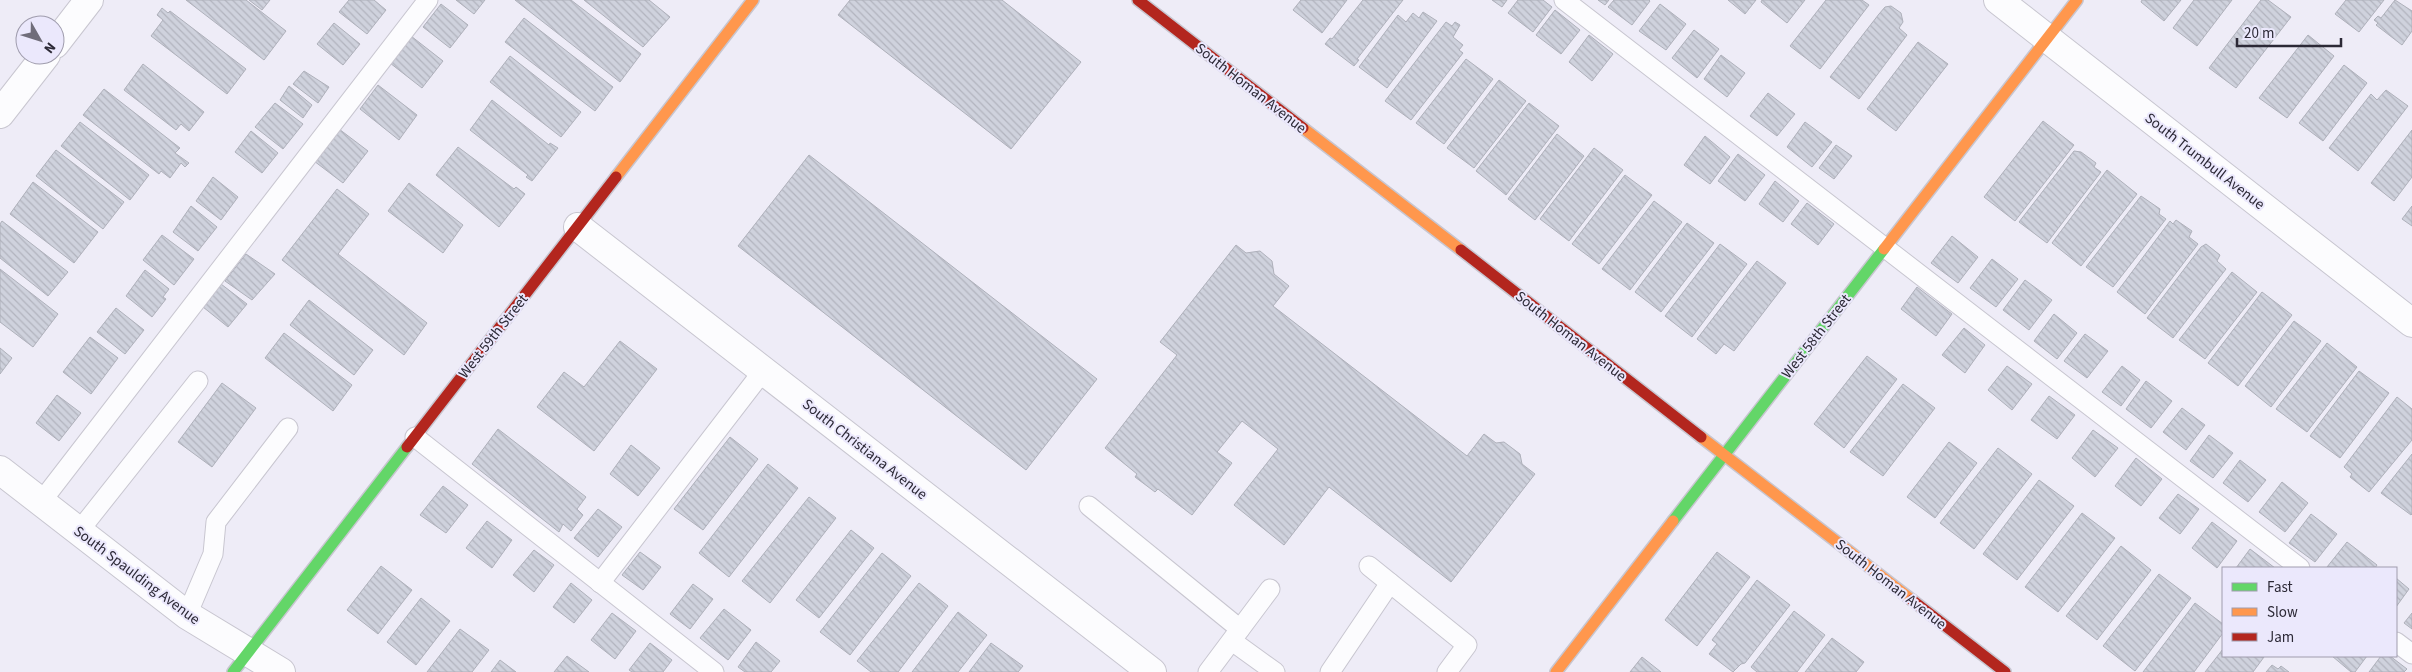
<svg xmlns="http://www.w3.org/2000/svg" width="2412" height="672" viewBox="0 0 2412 672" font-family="'Source Sans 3',sans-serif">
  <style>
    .building { fill: url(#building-back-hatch); stroke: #aeb0ba }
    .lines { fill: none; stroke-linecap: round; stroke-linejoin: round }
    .lane-casing { stroke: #c8c6d0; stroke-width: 21 }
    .street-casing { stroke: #c8c6d0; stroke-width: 30 }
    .fast-casing { stroke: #c8c6d0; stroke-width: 14 }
    .slow-casing { stroke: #c8c6d0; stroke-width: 14 }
    .jam-casing { stroke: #c8c6d0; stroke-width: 14 }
    .lane { stroke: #fcfcfe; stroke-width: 19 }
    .street { stroke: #fcfcfe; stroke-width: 28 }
    .fast { stroke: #63d668; stroke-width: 11 }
    .slow { stroke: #ff974d; stroke-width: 11 }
    .jam { stroke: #b3261e; stroke-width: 11 }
    .labels { text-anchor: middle; stroke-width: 4; stroke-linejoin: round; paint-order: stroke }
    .street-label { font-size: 15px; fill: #2c2936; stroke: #ebe8fc }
  </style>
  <defs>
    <pattern id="building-back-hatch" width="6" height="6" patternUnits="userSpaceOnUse" patternTransform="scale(1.25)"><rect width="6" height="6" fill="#cfd2dd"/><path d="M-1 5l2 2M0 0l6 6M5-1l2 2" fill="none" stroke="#b2b4be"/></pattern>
  </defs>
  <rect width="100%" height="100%" fill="#eeecf7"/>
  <!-- building -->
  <g class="building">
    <path d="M186 0H246L286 31 264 60Z"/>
    <path d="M249 0H270L262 10Z"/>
    <path d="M349 0H374L386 10 367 34 339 12Z"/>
    <path d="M456 0H485L474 14Z"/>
    <path d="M515 0H571L641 54 620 82Z"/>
    <path d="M584 0H649L670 17 643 47Z"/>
    <path d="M850 0H1002L1081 62 1011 149 838 15Z"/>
    <path d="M1301 0H1347L1322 33 1293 10Z"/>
    <path d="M1363 0H1403L1357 59 1359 60 1354 66 1325 44 1330 38 1332 39Z"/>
    <path d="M1492 0H1507L1502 7Z"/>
    <path d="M1518 0H1543L1552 7 1533 32 1508 13Z"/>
    <path d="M1598 0H1609L1605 5Z"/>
    <path d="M1614 0H1649L1650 1 1632 25 1608 7Z"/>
    <path d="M1728 0H1756L1745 14Z"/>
    <path d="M1762 0H1805L1787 23 1761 2Z"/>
    <path d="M1826 0H1862L1869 5 1820 69 1790 46Z"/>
    <path d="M2142 0H2181L2164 21 2141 2Z"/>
    <path d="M2194 0H2232L2197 46 2173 28Z"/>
    <path d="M2261 0H2268L2291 17 2236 88 2209 68Z"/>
    <path d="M2346 0H2384L2359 32 2335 14Z"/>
    <path d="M2395 0 2412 11V31L2402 45 2376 25 2378 23 2374 20 2378 16 2381 18Z"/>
    <path d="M441 4 468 25 450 48 423 27Z"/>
    <path d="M1660 4 1686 24 1666 50 1639 31Z"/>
    <path d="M1891 6 1901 13 1903 22 1899 28 1907 35 1859 99 1830 77 1879 14 1885 7Z"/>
    <path d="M162 8 168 13 170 11 246 69 227 94 151 36 163 20 157 15Z"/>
    <path d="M1555 10 1580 30 1561 54 1536 35Z"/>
    <path d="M1423 12 1437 21 1387 88 1359 67 1398 15 1406 22 1413 13 1419 18Z"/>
    <path d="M524 18 613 87 595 111 505 42Z"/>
    <path d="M1446 22 1452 26 1455 22 1460 25 1453 37 1463 45 1459 50 1463 53 1411 120 1385 101Z"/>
    <path d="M334 23 360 44 343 65 317 44Z"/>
    <path d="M1694 30 1719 49 1697 78 1672 58Z"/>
    <path d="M1589 35 1613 54 1592 81 1569 62Z"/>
    <path d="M2308 35 2334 56 2287 118 2259 98Z"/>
    <path d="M411 36 443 61 422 88 390 63Z"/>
    <path d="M1918 42 1948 64 1896 131 1867 109Z"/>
    <path d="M1721 55 1745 73 1727 97 1704 79Z"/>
    <path d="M510 56 581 112 561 137 490 82Z"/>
    <path d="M1466 59 1493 79 1444 144 1416 123Z"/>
    <path d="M143 64 204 112 189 131 181 124 176 130 124 90Z"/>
    <path d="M2344 65 2367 83 2323 141 2299 123Z"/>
    <path d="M304 71 329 87 318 103 293 84Z"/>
    <path d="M1499 80 1526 101 1474 168 1447 148Z"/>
    <path d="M378 85 417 115 399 140 360 109Z"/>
    <path d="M289 86 312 105 303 118 280 100Z"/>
    <path d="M104 89 180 148 175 153 189 163 185 167 181 163 170 178 161 171 159 174 83 115Z"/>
    <path d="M2386 90 2408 106 2358 171 2329 148 2371 94 2377 100Z"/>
    <path d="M1768 93 1795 114 1777 136 1750 116Z"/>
    <path d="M492 100 549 145 550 143 558 148 532 181 526 177 528 175 470 130Z"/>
    <path d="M275 103 303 124 283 149 255 127Z"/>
    <path d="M1529 103 1559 126 1506 195 1476 171Z"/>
    <path d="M2043 121 2074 145 2015 221 1984 197Z"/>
    <path d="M80 122 149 175 130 200 61 146Z"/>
    <path d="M1805 122 1832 142 1812 167 1787 147Z"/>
    <path d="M339 129 368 151 343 183 314 161Z"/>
    <path d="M2412 130V177L2394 201 2371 183Z"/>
    <path d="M251 131 278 153 262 173 235 152Z"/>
    <path d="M1557 134 1584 156 1535 220 1508 199Z"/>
    <path d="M1705 136 1730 157 1710 184 1684 165Z"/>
    <path d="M1836 145 1852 156 1834 179 1819 168Z"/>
    <path d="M458 147 514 189 516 187 525 194 499 227 436 175Z"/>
    <path d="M1594 148 1623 170 1569 241 1540 219Z"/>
    <path d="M56 150 124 202 103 229 36 176Z"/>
    <path d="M2074 151 2081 152 2096 163 2094 167 2101 172 2047 243 2019 222Z"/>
    <path d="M1738 154 1765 175 1745 201 1718 181Z"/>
    <path d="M809 155 1097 379 1026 470 738 246Z"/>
    <path d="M2107 170 2137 194 2081 266 2052 243Z"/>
    <path d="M1625 175 1652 195 1599 264 1572 244Z"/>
    <path d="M213 177 238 197 221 220 196 201Z"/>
    <path d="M1775 181 1799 201 1783 222 1759 204Z"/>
    <path d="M33 182 98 232 74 263 10 214Z"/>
    <path d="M409 183 463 225 443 253 388 211Z"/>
    <path d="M337 189 369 214 338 254 427 323 404 355 282 260Z"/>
    <path d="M2141 196 2160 209 2159 214 2166 219 2113 287 2086 267Z"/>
    <path d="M1654 201 1682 222 1630 290 1602 269Z"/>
    <path d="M1807 203 1834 224 1818 245 1791 224Z"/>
    <path d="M191 206 217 227 198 251 173 232Z"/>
    <path d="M2412 206V226L2402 219Z"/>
    <path d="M2176 220 2192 231 2189 237 2198 244 2145 314 2117 292 2170 221 2173 224Z"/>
    <path d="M2 221 68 272 48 296 0 258V224Z"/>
    <path d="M1687 223 1714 243 1661 312 1635 292Z"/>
    <path d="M162 235 194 259 174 285 143 260Z"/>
    <path d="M1952 236 1978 257 1958 283 1931 263Z"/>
    <path d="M1720 244 1747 264 1692 337 1665 316Z"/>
    <path d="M2206 244 2220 255 2217 261 2226 269 2173 338 2147 318 2201 247Z"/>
    <path d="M1236 245 1246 253 1260 251 1272 261 1274 274 1289 286 1273 306 1467 456 1484 434 1496 443 1504 442 1520 454 1522 464 1535 474 1451 582 1329 487 1284 545 1234 505 1278 449 1242 421 1217 452 1232 463 1192 515 1158 489 1155 492 1135 477 1137 474 1105 448 1177 355 1160 342Z"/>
    <path d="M246 254 275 274 252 300 225 281Z"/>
    <path d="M1992 259 2018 279 1996 307 1970 288Z"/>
    <path d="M1757 261 1786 283 1734 351 1724 344 1716 354 1697 339Z"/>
    <path d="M0 269 58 314 33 347 0 322Z"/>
    <path d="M145 270 169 289 163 297 166 299 152 317 126 296Z"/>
    <path d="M2232 272 2257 292 2205 359 2179 340Z"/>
    <path d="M2025 280 2052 300 2029 330 2003 310Z"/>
    <path d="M221 284 247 304 228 327 203 307Z"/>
    <path d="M1917 287 1952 314 1936 336 1901 309Z"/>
    <path d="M2262 292 2292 315 2238 386 2208 363Z"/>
    <path d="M309 300 373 350 354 375 290 325Z"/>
    <path d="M116 308 144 330 125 354 97 332Z"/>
    <path d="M2054 314 2077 333 2057 359 2034 341Z"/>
    <path d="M2294 321 2321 341 2271 407 2245 386Z"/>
    <path d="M1964 328 1985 345 1965 373 1942 355Z"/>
    <path d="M284 333 352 385 333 411 265 358Z"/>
    <path d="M2085 334 2108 351 2087 378 2064 361Z"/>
    <path d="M90 337 118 358 91 394 63 372Z"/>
    <path d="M620 341 657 369 594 451 537 407 564 372 584 387Z"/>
    <path d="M2327 343 2357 367 2307 432 2276 409Z"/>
    <path d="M0 348 12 358 0 374Z"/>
    <path d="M1867 356 1897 379 1844 448 1814 424Z"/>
    <path d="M2007 366 2032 384 2012 410 1988 390Z"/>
    <path d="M2122 366 2140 380 2121 406 2102 392Z"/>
    <path d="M2359 371 2389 393 2340 458 2310 436Z"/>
    <path d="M2146 381 2172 401 2151 428 2126 409Z"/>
    <path d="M222 383 256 408 212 467 178 442Z"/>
    <path d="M1903 384 1935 408 1883 476 1850 452Z"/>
    <path d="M57 395 81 413 59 441 36 423Z"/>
    <path d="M2049 396 2075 415 2057 439 2031 420Z"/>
    <path d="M2397 397 2412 409V440L2369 492 2350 477 2352 474 2344 467Z"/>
    <path d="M2182 408 2205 425 2186 450 2163 432Z"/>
    <path d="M498 429 586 497 577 509 583 515 571 531 563 524 559 532 472 464Z"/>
    <path d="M2093 430 2118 448 2095 477 2072 458Z"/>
    <path d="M2209 435 2233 453 2213 478 2190 461Z"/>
    <path d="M730 437 758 459 703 530 674 509Z"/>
    <path d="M1949 442 1977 463 1935 518 1907 497Z"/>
    <path d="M631 445 660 468 638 496 610 474Z"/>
    <path d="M1998 448 2032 474 1974 549 1940 523Z"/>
    <path d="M2412 454V514L2411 515 2381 493Z"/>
    <path d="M2136 458 2162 479 2141 506 2115 486Z"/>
    <path d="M2240 460 2266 480 2248 502 2223 483Z"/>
    <path d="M768 464 798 488 729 577 699 553Z"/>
    <path d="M2039 480 2074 506 2017 580 1983 554Z"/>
    <path d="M2282 482 2308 503 2285 532 2259 512Z"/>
    <path d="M443 486 468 505 446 533 420 515Z"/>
    <path d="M2178 494 2199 509 2180 534 2159 518Z"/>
    <path d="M809 497 836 518 770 603 742 581Z"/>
    <path d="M598 509 622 527 598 557 574 538Z"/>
    <path d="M2082 513 2115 538 2058 612 2025 587Z"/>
    <path d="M2311 514 2337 534 2315 562 2289 543Z"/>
    <path d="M487 521 512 540 492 568 466 548Z"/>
    <path d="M2212 522 2237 541 2217 568 2192 548Z"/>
    <path d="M851 530 874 548 819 618 796 600Z"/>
    <path d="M2347 542 2377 565 2375 568 2327 567Z"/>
    <path d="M2121 546 2151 570 2097 640 2066 616Z"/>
    <path d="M2250 549 2275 568H2236Z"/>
    <path d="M534 550 554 565 534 592 513 575Z"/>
    <path d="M640 552 661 567 643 590 622 575Z"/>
    <path d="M1717 552 1750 577 1697 646 1665 620Z"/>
    <path d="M882 553 911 576 850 655 820 632Z"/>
    <path d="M381 566 412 590 378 634 347 610Z"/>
    <path d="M2159 574 2191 598 2135 671 2103 646Z"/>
    <path d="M2396 578 2409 589 2396 607Z"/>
    <path d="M1757 580 1790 605 1745 663 1741 664 1733 672 1709 654 1717 644 1712 640Z"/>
    <path d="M571 583 592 600 574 623 553 607Z"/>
    <path d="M919 583 948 606 898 672H871L857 661Z"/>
    <path d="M693 584 713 599 690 629 670 614Z"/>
    <path d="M421 598 450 621 416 665 387 642Z"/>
    <path d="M2195 603 2223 624V633L2194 672H2143Z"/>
    <path d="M724 609 751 630 728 660 700 638Z"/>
    <path d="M1794 611 1825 635 1797 672H1757L1751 667Z"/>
    <path d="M958 612 987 635 958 672H912Z"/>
    <path d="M612 613 636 631 615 659 591 640Z"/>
    <path d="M2412 613V629L2404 623Z"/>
    <path d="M460 629 489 650 472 672H427Z"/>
    <path d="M1832 638 1864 662 1856 672H1805Z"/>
    <path d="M756 642 780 661 771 672H745L738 667Z"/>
    <path d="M650 643 672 660 663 672H632L629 670Z"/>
    <path d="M991 643 1023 666 1018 672H969Z"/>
    <path d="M2223 649V656L2264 657 2253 672H2205Z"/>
    <path d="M567 656 589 672H554Z"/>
    <path d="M2332 656H2367L2355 672H2351Z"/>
    <path d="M2381 656H2390L2407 669 2404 672H2369Z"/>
    <path d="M1642 657 1661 672H1630Z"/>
    <path d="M500 660 516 672H491Z"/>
    <path d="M2272 665 2278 669 2281 666 2289 672H2266Z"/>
  </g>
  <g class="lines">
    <!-- lane casing -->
    <g class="lane-casing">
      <g id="lane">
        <path d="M1564 0 2300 568"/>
        <path d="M415 437 714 672"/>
        <path d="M41 502 428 0"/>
        <path d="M1089 506 1240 629"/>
        <path d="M79 531 198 381"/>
        <path d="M1369 566 1467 645 1447 672"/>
        <path d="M600 583 763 371"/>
        <path d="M187 615 213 554 216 522 288 428"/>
        <path d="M1232 641 1275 672"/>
        <path d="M2396 642 2412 654"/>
        <path d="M1208 672 1270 589"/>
        <path d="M1330 672 1390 583"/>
      </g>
    </g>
    <!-- street casing -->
    <g class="street-casing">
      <g id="street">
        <path d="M1998 0 2412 323"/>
        <path d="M55 44 89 0"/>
        <path d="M0 114 46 55"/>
        <path d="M578 227 1152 672"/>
        <path d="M0 470 187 615 281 672"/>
      </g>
    </g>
    <!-- fast casing -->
    <g class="fast-casing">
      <g id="fast">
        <path d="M1673 521 1884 249"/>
        <path d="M233 672 407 447"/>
      </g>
    </g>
    <!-- slow casing -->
    <g class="slow-casing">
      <g id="slow">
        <path d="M1303 128 1461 250"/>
        <path d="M616 177 753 0"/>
        <path d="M1884 249 2077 0"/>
        <path d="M1701 437 1912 600"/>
        <path d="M1556 672 1673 521"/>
      </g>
    </g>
    <!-- jam casing -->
    <g class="jam-casing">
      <g id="jam">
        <path d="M1138 0 1303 128"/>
        <path d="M1461 250 1701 437"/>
        <path d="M407 447 616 177"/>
        <path d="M1912 600 2005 672"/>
      </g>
    </g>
    <!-- lane -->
    <use href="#lane" class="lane"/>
    <!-- street -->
    <use href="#street" class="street"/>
    <!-- fast -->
    <use href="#fast" class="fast"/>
    <!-- slow -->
    <use href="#slow" class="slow"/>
    <!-- jam -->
    <use href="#jam" class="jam"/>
  </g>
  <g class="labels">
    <!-- street labels -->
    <g class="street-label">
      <text transform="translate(1251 88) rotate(38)" y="5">South Homan Avenue</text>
      <text transform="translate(2205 161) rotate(38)" y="5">South Trumbull Avenue</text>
      <text transform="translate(493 336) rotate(-52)" y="5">West 59th Street</text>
      <text transform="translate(1571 336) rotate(38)" y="5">South Homan Avenue</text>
      <text transform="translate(1816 336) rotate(-52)" y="5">West 58th Street</text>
      <text transform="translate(865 449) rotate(38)" y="5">South Christiana Avenue</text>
      <text transform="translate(137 575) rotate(37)" y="5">South Spaulding Avenue</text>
      <text transform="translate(1891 584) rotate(38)" y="5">South Homan Avenue</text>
    </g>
  </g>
  <!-- legend -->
  <rect x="2222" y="567" width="175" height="90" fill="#ebe8fc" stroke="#9f9cad"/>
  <rect x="2232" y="583" width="25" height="8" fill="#63d668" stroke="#9f9cad"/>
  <text x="2267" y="592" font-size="15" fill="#2c2936">Fast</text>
  <rect x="2232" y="608" width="25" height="8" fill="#ff974d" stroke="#9f9cad"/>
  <text x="2267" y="617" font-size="15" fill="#2c2936">Slow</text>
  <rect x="2232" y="633" width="25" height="8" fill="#b3261e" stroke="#9f9cad"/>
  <text x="2267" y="642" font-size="15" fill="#2c2936">Jam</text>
  <!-- north arrow -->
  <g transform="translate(40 40) rotate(129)"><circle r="24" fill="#ebe8fc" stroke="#9f9cad"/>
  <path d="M0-4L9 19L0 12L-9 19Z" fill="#706d7a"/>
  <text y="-8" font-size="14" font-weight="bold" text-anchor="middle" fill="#2c2936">N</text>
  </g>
  <!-- scale -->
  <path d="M2237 38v8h104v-8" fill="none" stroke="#2c2936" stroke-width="2.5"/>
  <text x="2244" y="38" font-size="15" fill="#2c2936" stroke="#ebe8fc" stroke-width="4" paint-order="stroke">20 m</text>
</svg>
